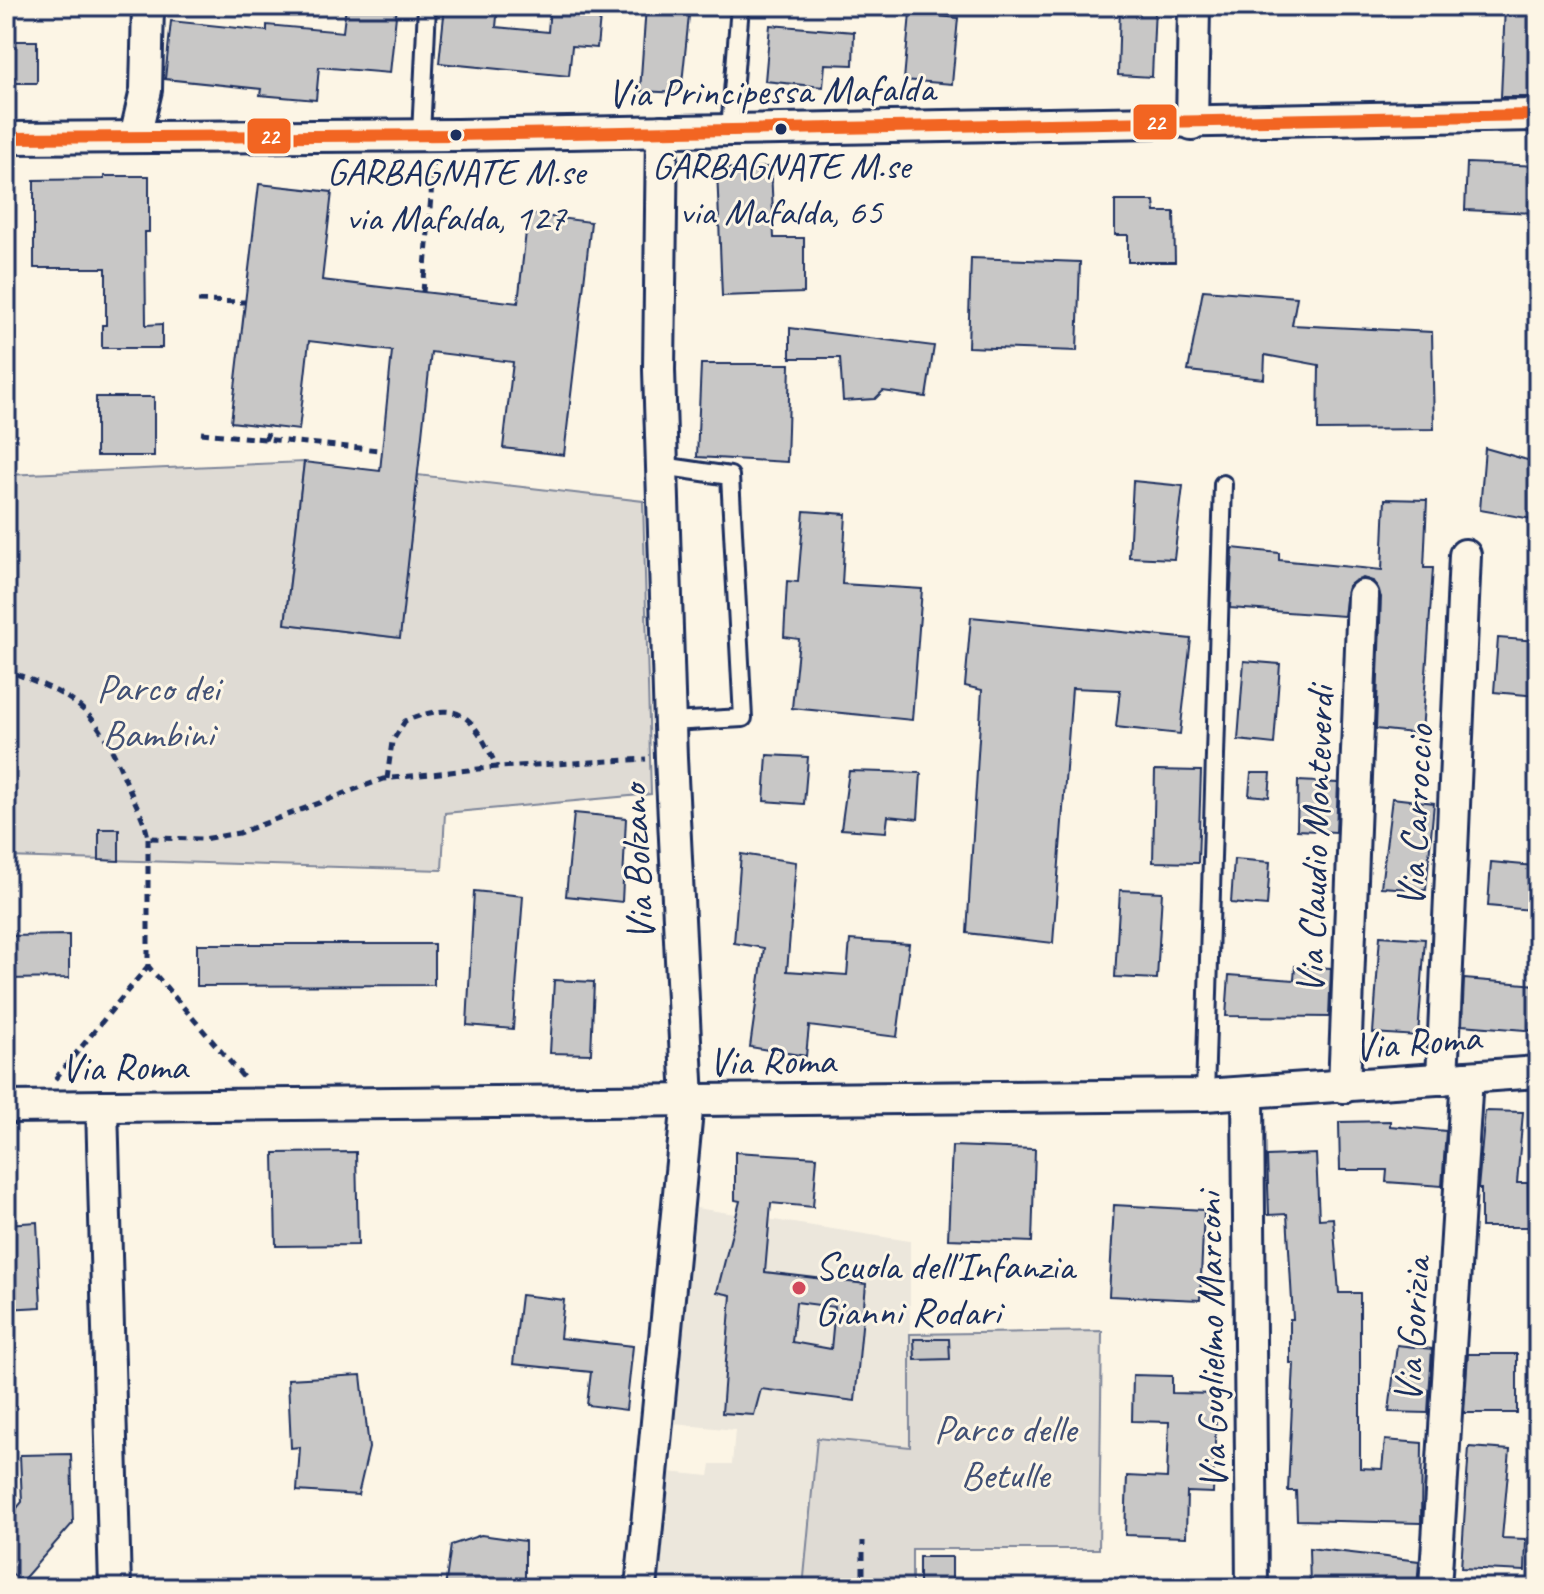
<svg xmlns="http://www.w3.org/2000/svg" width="1544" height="1594" viewBox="0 0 1544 1594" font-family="Caveat,sans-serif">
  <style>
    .built { fill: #ece7dc }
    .green { fill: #dfdbd4; stroke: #7d8599; stroke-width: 2 }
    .building { fill: #c8c7c6; stroke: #1b2f5e; stroke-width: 2; fill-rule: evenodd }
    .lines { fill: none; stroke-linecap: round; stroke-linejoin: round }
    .lane-casing { stroke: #1b2f5e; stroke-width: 22 }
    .street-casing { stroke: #1b2f5e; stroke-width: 36 }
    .path { stroke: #1b2f5e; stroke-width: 5; stroke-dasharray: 8 6; stroke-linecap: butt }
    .lane { stroke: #fcf5e5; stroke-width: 16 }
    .street { stroke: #fcf5e5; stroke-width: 30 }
    .bus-1-casing { stroke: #fcf5e5; stroke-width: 18 }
    .bus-1 { stroke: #f26522; stroke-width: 12 }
    .bus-dot { fill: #1b2f5e; stroke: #fcf5e5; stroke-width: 3 }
    .poi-dot { fill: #d1495b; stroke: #fcf5e5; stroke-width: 3 }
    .labels { text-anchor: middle; stroke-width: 6; stroke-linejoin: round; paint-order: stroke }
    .bus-label { font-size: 38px; fill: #1b2f5e; stroke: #fcf5e5 }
    .street-label { font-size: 40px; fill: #1b2f5e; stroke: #fcf5e5 }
    .park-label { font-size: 40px; fill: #425176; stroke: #fcf5e5 }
    .poi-label { font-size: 40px; fill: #1b2f5e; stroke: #fcf5e5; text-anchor: start }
    .line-badge { stroke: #fcf5e5; stroke-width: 3 }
    .badge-label { font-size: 22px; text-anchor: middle; font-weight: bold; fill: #fff }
  </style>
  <rect width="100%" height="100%" fill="#fcf5e5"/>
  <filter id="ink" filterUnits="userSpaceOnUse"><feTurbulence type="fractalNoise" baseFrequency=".0125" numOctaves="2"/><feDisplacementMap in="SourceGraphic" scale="16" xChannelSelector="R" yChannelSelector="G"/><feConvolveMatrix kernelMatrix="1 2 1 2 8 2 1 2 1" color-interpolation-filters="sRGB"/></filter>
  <g filter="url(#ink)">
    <!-- built -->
    <path class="built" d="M696 1208 910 1241V1447L817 1438 803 1588H646L658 1471 709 1476 711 1464H732L735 1430 674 1424Z"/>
    <!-- green -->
    <g class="green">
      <path d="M304 462 285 624 399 638 418 475 643 501 651 794 445 813 442 870 6 857V475Z"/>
      <path d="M1102 1331 1099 1549H912V1588H803L817 1438 910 1447V1334Z"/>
    </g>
    <!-- building -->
    <g class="building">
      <path d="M346 6H397L390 73 319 67 316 100 260 95 261 89 165 79 171 21 267 31V25L343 32Z"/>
      <path d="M445 6H498L496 27 548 32 550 6H601L597 48 572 46 569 76 439 63Z"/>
      <path d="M646 6H690L681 93 640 91Z"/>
      <path d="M1120 6H1155L1152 77 1118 75Z"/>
      <path d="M1505 6H1538L1535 97H1501Z"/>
      <path d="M910 13 958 18 952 84 904 80Z"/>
      <path d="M770 25 854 32 853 65 825 64 823 87 765 81Z"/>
      <rect x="6" y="41" width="31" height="42"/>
      <path d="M1467 163 1538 166V213L1465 210Z"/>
      <path d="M771 167 774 238H804V293L722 296 717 169Z"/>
      <path d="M104 176H149V232H145L146 325 162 324V348H102V325H106V268H34V180L104 179Z"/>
      <path d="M259 184 332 192 322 280 423 292 518 303 528 214 591 222 564 455 503 448 513 362 431 352 400 638 285 624 304 462 380 471 392 351 309 341 299 430 231 422Z"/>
      <path d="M1115 201H1154L1155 212H1174L1175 262H1128V235H1115Z"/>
      <path d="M971 258 1080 262 1077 351 968 347Z"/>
      <path d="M1203 290 1297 297 1292 325 1432 332 1434 429 1318 430 1319 365 1265 355 1264 379 1188 371Z"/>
      <path d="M790 328 934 346 926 397 883 391 875 399 843 401 840 358H790Z"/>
      <path d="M701 364H790L787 462 697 457Z"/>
      <rect x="96" y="397" width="58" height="59"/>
      <path d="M1485 448 1538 463V520L1480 510Z"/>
      <path d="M1133 481 1183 486 1174 559 1129 557Z"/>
      <path d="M1385 499 1427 500 1424 568H1433L1422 734 1376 729 1381 597 1373 581 1363 578 1348 586 1344 616 1230 608 1233 548 1279 553V560L1382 570Z"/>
      <path d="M804 511 846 514 842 584 922 589 912 720 792 708 799 639 784 637 787 581 798 582Z"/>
      <path d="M971 617 1191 639 1180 734 1116 727 1120 690 1072 688 1053 943 967 933 982 690 965 686Z"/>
      <path d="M1498 638 1538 641V696L1494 692Z"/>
      <path d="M1244 661 1280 664 1274 744 1238 740Z"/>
      <path d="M767 755 808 757 804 804 764 801Z"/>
      <path d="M1155 770 1201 771 1198 863 1153 862Z"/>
      <path d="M849 771 921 773 918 819 888 816 886 832 841 829Z"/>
      <path d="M1251 773H1271L1269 797 1249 795Z"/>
      <path d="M1298 781 1338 783 1336 832 1297 830Z"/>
      <path d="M1392 798 1434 803 1426 890 1381 887Z"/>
      <path d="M574 813 626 818 622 902 566 896Z"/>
      <path d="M99 829H119V861L99 860Z"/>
      <path d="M741 854 796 862 787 971 847 975 850 940 909 944 897 1037 809 1026 806 1056 750 1047 764 948 734 943Z"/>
      <path d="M1234 859 1270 862 1267 906 1231 903Z"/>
      <path d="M1491 862 1535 866 1531 910 1488 906Z"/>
      <path d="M1120 890 1162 892 1157 979 1115 977Z"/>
      <path d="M474 891 523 896 513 1029 467 1025Z"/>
      <path d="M69 935V978L6 979V936Z"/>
      <path d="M1380 936 1425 939 1418 1036 1373 1033Z"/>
      <path d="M197 944H434V985L197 986Z"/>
      <path d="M1295 966 1331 968 1329 1017 1226 1016 1229 975 1294 980Z"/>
      <path d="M1464 979 1538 985V1031L1462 1025Z"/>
      <path d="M554 980 594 982 591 1054 550 1053Z"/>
      <path d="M1485 1111 1523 1112 1517 1183H1528L1529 1227H1481V1189H1478Z"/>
      <path d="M1390 1121V1126L1446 1131 1442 1186 1386 1182 1387 1170H1340L1339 1122Z"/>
      <path d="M952 1146 1035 1149 1032 1242 948 1239Z"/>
      <path d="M356 1152 358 1245 276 1246 274 1153Z"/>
      <path d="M735 1152 817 1157 813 1207 771 1203 765 1272 866 1284 855 1401 761 1389 754 1415 722 1413 731 1295 717 1292 740 1201 735 1200ZM796 1302 835 1307 831 1349 792 1342Z"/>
      <path d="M1316 1154 1319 1219 1333 1218 1339 1293H1360V1468L1382 1469 1385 1440 1422 1443 1421 1523 1297 1520 1296 1491H1288L1294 1363H1290V1319H1293L1287 1214 1269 1215 1267 1156Z"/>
      <path d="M1114 1205 1204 1210 1200 1300 1109 1296Z"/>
      <path d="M37 1222 41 1307 6 1309V1224Z"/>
      <path d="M521 1295 564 1300 560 1338 633 1346 626 1410 587 1405 591 1372 513 1364Z"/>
      <path d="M914 1339H949L950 1359 915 1360Z"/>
      <path d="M1397 1345 1432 1349 1428 1413 1389 1412Z"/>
      <path d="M1468 1354H1517V1413H1464Z"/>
      <path d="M361 1375 369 1448 358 1495 297 1491 300 1447 291 1448 288 1379Z"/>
      <path d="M1133 1375 1172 1376V1393L1217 1394 1213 1493 1187 1492 1186 1537 1125 1535 1127 1476 1167 1478 1169 1422 1132 1421Z"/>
      <path d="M1469 1447 1510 1450 1502 1538 1526 1539 1525 1571 1461 1568Z"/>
      <path d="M71 1454 73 1523 21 1582 6 1568V1521L22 1502 20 1455Z"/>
      <path d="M481 1535 525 1541V1588H445L451 1545Z"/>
      <path d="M1309 1548 1419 1561 1417 1588H1310Z"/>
      <rect x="919" y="1557" width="33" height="31"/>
    </g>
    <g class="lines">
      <!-- lane casing -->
      <g class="lane-casing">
        <g id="lane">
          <path d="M730 130 740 6"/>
          <path d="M421 135 427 6"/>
          <path d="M662 466 730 476 743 718 670 722"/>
          <path d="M1205 1095 1223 484"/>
        </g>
      </g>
      <!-- street casing -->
      <g class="street-casing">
        <g id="street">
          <path d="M1192 124 1194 6"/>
          <path d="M135 137 146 90 148 6"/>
          <path d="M6 138 457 135 1538 115"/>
          <path d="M1442 1079 1465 555"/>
          <path d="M1344 1087 1363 596"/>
          <path d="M1248 1094 1252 1588"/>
          <path d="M102 1106 115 1588"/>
          <path d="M6 1107 1205 1095 1538 1072"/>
          <path d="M641 1588 688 1100 671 758 659 370 662 131"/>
          <path d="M1435 1588 1467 1077"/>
        </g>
      </g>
      <!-- path -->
      <g class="path">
        <path d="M423 292 434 160"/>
        <path d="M198 301 245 302"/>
        <path d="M201 433 380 450"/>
        <path d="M265 440 271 426"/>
        <path d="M16 674C87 700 100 719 128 786 135 803 145 820 148 838L203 839 239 833 383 779 497 767 646 759"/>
        <path d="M387 779 392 742 405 721C464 697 473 719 497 767"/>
        <path d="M148 838V966L244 1078"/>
        <path d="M55 1079 148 966"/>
        <path d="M863 1588V1541"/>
      </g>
      <!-- lane -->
      <use href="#lane" class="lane"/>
      <!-- street -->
      <use href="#street" class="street"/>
      <!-- bus-1 casing -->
      <g class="bus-1-casing">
        <path id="bus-1" d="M6 138 457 135 1538 115"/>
      </g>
      <!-- bus-1 -->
      <use href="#bus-1" class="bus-1"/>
    </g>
  </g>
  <!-- markers -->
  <g class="bus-dot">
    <circle cx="781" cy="129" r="7"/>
    <circle cx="456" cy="135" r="7"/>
  </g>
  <circle class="poi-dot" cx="799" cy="1288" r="8"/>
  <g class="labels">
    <!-- bus labels -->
    <g class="bus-label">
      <text x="781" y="178">GARBAGNATE M.se<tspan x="781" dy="46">via Mafalda, 65</tspan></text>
      <text x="456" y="184">GARBAGNATE M.se<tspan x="456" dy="46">via Mafalda, 127</tspan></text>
    </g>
    <!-- street labels -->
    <g class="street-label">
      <text transform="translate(771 90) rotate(-1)" y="14">Via Principessa Mafalda</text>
      <text transform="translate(1414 816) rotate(-87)" y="14">Via Carroccio</text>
      <text transform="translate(1314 840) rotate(-88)" y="14">Via Claudio Monteverdi</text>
      <text transform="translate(636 863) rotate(-93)" y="14">Via Bolzano</text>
      <text transform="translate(1417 1041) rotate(-5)" y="14">Via Roma</text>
      <text transform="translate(772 1060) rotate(-1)" y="14">Via Roma</text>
      <text transform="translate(124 1066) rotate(-1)" y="14">Via Roma</text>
      <text transform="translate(1411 1330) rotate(-86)" y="14">Via Gorizia</text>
      <text transform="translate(1210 1341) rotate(-91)" y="14">Via Guglielmo Marconi</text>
    </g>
    <!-- park labels -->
    <g class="park-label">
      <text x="158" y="701">Parco dei<tspan x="158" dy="46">Bambini</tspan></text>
      <text x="1005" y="1442">Parco delle<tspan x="1005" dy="46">Betulle</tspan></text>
    </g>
    <!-- poi labels -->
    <g class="poi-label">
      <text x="815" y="1279">Scuola dell'Infanzia<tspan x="815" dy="46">Gianni Rodari</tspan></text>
    </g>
  </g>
  <g class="line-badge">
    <rect x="1132" y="103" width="46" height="38" rx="8" fill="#f26522"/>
    <rect x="246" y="117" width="46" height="38" rx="8" fill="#f26522"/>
  </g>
  <g class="badge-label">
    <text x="1155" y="130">22</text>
    <text x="269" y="144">22</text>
  </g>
  <!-- margin -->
  <rect width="1544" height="1594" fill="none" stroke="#fcf5e5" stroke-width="32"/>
  <rect x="16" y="16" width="1512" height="1562" fill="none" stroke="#1b2f5e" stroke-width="3" filter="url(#ink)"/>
</svg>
